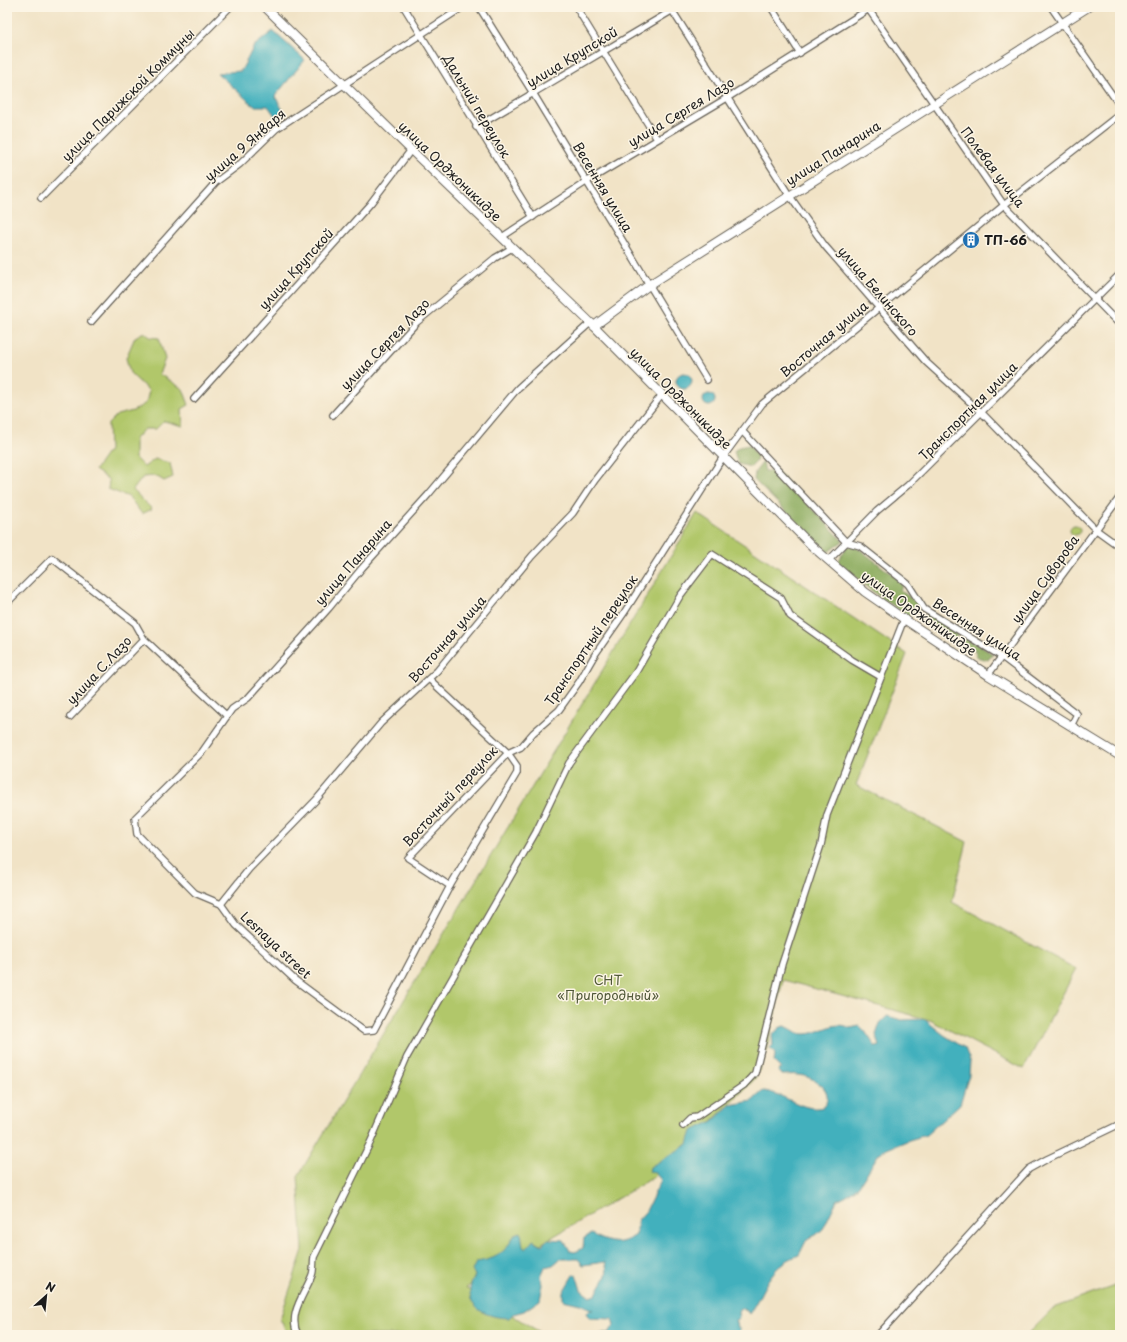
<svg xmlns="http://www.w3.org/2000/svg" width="1127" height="1342" viewBox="0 0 1127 1342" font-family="'Playpen Sans',sans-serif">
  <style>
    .green { fill: #b1c76b; stroke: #667244 }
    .forest { fill: #8cac5f; stroke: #54643e }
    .water { fill: #42b0bd; stroke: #2f666c }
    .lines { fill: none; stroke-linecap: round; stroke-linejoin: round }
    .street-casing { stroke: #676258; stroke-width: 8 }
    .secondary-casing { stroke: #676258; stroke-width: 10 }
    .street { stroke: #fff; stroke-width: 5.5 }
    .secondary { stroke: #fff; stroke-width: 8 }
    .labels { text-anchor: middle; stroke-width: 3; stroke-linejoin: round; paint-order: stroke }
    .street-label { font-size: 13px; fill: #1c1c1c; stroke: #fcf5e5 }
    .poi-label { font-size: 13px; font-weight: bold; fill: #1c1c1c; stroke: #fcf5e5; text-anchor: start }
    .park-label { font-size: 13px; fill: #505838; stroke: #fcf5e5 }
  </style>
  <rect width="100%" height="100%" fill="#fcf5e5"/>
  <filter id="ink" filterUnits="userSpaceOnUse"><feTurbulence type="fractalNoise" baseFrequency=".025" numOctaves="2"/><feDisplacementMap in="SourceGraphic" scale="8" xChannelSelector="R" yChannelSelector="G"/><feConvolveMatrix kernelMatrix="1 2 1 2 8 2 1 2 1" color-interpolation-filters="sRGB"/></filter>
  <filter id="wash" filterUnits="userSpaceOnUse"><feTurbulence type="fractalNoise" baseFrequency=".012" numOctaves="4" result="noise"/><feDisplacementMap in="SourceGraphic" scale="16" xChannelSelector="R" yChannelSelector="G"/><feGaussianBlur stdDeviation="0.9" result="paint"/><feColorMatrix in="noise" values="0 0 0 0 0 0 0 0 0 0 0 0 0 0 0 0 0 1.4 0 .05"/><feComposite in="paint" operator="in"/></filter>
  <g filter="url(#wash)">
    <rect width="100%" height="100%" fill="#f1e3c6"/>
    <!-- green -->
    <g class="green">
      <path d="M144 332 150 337 159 338 165 359 159 374 183 389 189 405 182 409 183 426 164 421 156 429H144L135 439V458L144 467 155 459 170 463 173 477 164 481 156 476 143 477 133 490 152 509 142 514 129 497 108 489 109 480 95 470 109 450 108 424 117 415 133 411 146 403 149 391 130 373 126 358 135 337Z"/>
      <path d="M697 513 907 654 856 785 967 842 952 902 1076 969 1024 1069 930 1020 783 980 764 1059 755 1079 716 1117 654 1177 466 1288 545 1335H288L280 1319 303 1250 298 1176Z"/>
      <circle cx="1075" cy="530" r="5"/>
      <path d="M1120 1284V1335H1027L1054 1308Z"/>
    </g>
    <!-- forest -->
    <g class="forest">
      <path d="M749 445 757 456 756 462 751 467 738 464 734 451 739 447Z"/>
      <path d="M763 462 765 471H777L843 541 828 552 754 480 755 472Z"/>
      <path d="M847 546 858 548 903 583 900 590 919 604 920 610 908 616 873 592 838 562Z"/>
      <path d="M926 613 958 634 952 644 924 624 923 619Z"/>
      <path d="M962 635 993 654 988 660 976 657 975 650C968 646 962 649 956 646Z"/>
    </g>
    <!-- water -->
    <g class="water">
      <path d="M273 31 305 60 275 96 285 114 278 120 268 106H254L217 73 241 71 254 46Z"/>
      <circle cx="684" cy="381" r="8"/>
      <circle cx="709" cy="400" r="6"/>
      <path d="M887 1016 902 1020 924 1019 944 1035 965 1048 970 1061 969 1075 960 1104 926 1135 909 1140 880 1152 859 1186 847 1195 837 1200 823 1229 816 1235 807 1239 799 1255C768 1266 765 1291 749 1314L747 1311 740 1308 738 1312 739 1319 735 1321 740 1331 737 1335H597L604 1333H609L614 1325 612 1319 590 1318 587 1313 589 1310H593L580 1304 563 1300V1292L573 1275 576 1274 581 1290 590 1297 596 1295C600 1282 611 1277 605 1262L583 1265 578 1259H560L553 1265 545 1267 541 1276 543 1284 540 1300 524 1311 513 1314 509 1318C494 1318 470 1312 470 1293 469 1287 473 1281 475 1275L472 1271 476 1262C497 1259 505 1253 515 1234L521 1232 523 1247 526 1249 533 1240 542 1245 548 1239 564 1240 570 1251 575 1252 583 1248 584 1238 591 1234C610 1243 618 1247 636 1235L638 1220 646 1211 661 1180 655 1173 649 1172 650 1167 688 1144 692 1131 713 1121 730 1105 752 1101 763 1091C783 1092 803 1113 823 1107 837 1091 813 1076 798 1075 793 1074 787 1075 782 1075L778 1070 781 1069 774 1062 775 1053 770 1048 773 1045 772 1036 779 1028 784 1026C792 1028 796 1034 805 1034 821 1034 835 1019 850 1028L860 1026C867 1032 870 1040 876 1047L880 1046 876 1035 880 1023Z"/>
    </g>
  </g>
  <g filter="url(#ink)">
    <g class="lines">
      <!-- street casing -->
      <g class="street-casing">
        <g id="street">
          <path d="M404 7 533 217"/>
          <path d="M479 7 533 93 707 380"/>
          <path d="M576 7 657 139"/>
          <path d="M670 7 789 195 825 246 926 362 982 413 1095 529 1120 547"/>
          <path d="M771 7 800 53"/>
          <path d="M867 7 1004 205 1120 325"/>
          <path d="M1051 7 1120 106"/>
          <path d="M476 127 678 7"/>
          <path d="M41 198 230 7"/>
          <path d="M502 237 586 182 727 98 872 7"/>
          <path d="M91 322 216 182 240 164 276 129 463 7"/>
          <path d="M194 399 370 204 411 150"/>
          <path d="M333 415 417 322 495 258 512 248"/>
          <path d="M742 431 846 542 860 546 908 584 924 609 1002 657 1077 714 1071 726"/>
          <path d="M829 560 877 511 908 485 1120 274"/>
          <path d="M7 603 52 558 135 623 144 639 227 716"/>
          <path d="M988 675 1120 497"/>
          <path d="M429 679 508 753 408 858 450 886 374 1030 364 1031 295 980 236 925 221 904 195 893 137 834 135 818 202 752 232 709 248 698 329 608 362 568 428 495 518 388 590 323"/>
          <path d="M70 717 144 639"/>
          <path d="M450 886 517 773V766L508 753 521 747 533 733 559 710 579 682 594 656 624 613 723 457 762 404 1004 205 1120 114"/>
          <path d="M221 904 249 869 316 800 381 723 437 671 532 556 573 513 595 480 661 396"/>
          <path d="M683 1125 690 1118 697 1117 744 1085 755 1073 782 964 821 845 827 815 904 619"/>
          <path d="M298 1335C287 1314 305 1294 312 1275 314 1270 313 1263 314 1257L371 1141 407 1057 536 832 569 763 636 672 680 596 712 554 781 598 790 616 852 660 881 677"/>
          <path d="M878 1335 1029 1169 1047 1159 1120 1124"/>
        </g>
      </g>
      <!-- secondary casing -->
      <g class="secondary-casing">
        <g id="secondary">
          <path d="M265 7 411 150 594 326 813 547 865 592 904 619 988 675 1120 756"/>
          <path d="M594 326 649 285 1088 7"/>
        </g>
      </g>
      <!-- street -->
      <use href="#street" class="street"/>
      <!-- secondary -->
      <use href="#secondary" class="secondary"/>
    </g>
  </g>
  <!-- icons -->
  <defs>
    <g id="building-disc" transform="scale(0.9)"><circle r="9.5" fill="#1f6fb2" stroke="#fcf5e5"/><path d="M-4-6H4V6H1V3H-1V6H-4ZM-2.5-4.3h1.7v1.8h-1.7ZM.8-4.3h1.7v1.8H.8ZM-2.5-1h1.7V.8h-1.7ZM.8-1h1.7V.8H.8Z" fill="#fff"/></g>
  </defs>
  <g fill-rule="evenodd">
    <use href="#building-disc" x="971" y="240"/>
  </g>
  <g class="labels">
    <!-- street labels -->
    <g class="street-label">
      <text transform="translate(572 57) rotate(-31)" y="5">улица Крупской</text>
      <text transform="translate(128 95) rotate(-45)" y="5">улица Парижской Коммуны</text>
      <text transform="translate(477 106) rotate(59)" y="5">Дальний переулок</text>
      <text transform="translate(681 112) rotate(-31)" y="5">улица Сергея Лазо</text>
      <text transform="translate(245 145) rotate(-41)" y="5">улица 9 Января</text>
      <text transform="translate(833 153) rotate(-32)" y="5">улица Панарина</text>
      <text transform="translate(993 167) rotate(53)" y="5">Полевая улица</text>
      <text transform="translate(450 171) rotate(44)" y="5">улица Орджоникидзе</text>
      <text transform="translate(603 187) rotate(59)" y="5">Весенняя улица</text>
      <text transform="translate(296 269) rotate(-48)" y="5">улица Крупской</text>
      <text transform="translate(878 291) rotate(49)" y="5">улица Белинского</text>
      <text transform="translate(824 339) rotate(-40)" y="5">Восточная улица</text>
      <text transform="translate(385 344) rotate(-46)" y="5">улица Сергея Лазо</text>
      <text transform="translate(681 398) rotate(45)" y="5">улица Орджоникидзе</text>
      <text transform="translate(968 411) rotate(-45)" y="5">Транспортная улица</text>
      <text transform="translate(353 562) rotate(-49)" y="5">улица Панарина</text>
      <text transform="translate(1045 579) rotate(-54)" y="5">улица Суворова</text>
      <text transform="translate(919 613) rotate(35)" y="5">улица Орджоникидзе</text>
      <text transform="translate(977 629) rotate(33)" y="5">Весенняя улица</text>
      <text transform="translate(447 639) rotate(-49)" y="5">Восточная улица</text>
      <text transform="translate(591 640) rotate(-56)" y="5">Транспортный переулок</text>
      <text transform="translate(99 670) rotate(-47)" y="5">улица С.Лазо</text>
      <text transform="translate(450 796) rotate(-47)" y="5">Восточный переулок</text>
      <text transform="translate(276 945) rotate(43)" y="5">Lesnaya street</text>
    </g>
    <!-- poi labels -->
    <g class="poi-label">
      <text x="984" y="245">ТП-66</text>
    </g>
    <!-- park labels -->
    <g class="park-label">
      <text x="608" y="985">СНТ<tspan x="608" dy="15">«Пригородный»</tspan></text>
    </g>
  </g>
  <!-- margin -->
  <rect width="1127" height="1342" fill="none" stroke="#fcf5e5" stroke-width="24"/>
  <!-- north arrow -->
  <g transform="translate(46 1296) rotate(27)" stroke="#fcf5e5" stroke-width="3" paint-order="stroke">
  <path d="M0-3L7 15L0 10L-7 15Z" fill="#1c1c1c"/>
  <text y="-6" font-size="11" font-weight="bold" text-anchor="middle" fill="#1c1c1c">N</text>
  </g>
</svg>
